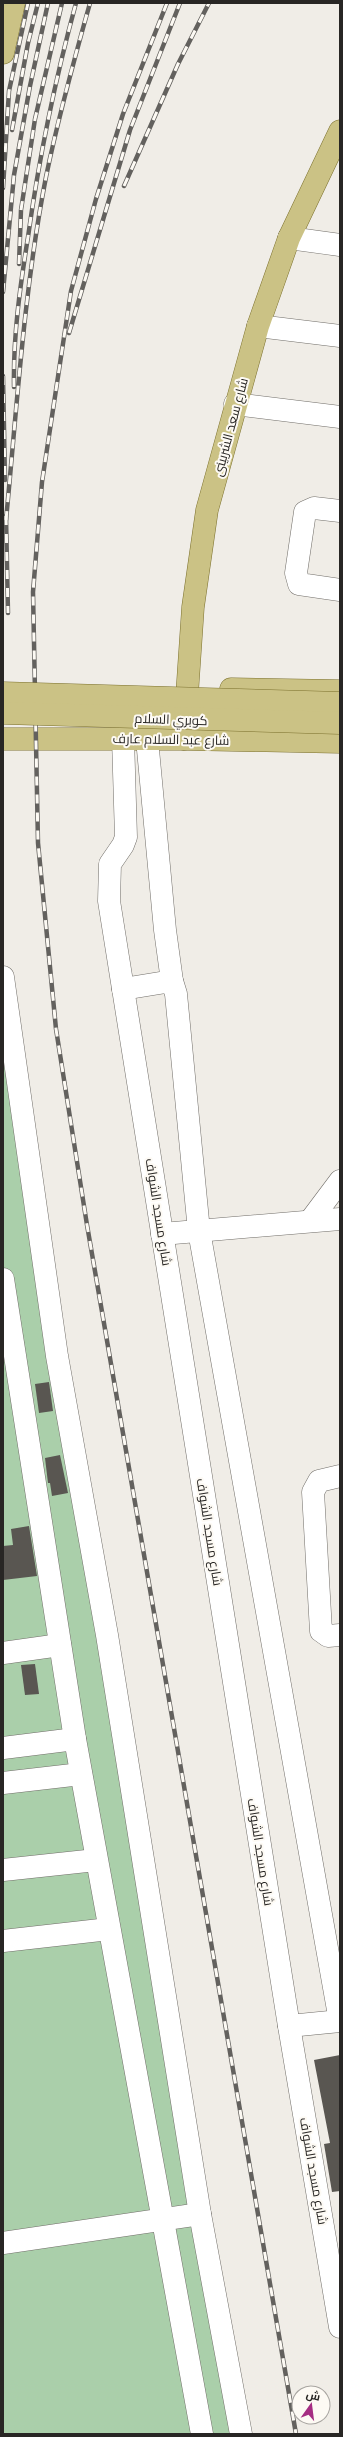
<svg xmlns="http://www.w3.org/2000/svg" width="343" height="2437" viewBox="0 0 343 2437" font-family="Roboto,Cairo,sans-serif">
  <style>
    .green { fill: #aacfaa }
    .building { fill: #595651 }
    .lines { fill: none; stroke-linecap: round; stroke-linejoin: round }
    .minor-casing { stroke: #716e69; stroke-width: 23 }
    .major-casing { stroke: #7c712e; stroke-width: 23 }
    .minor { stroke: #fff; stroke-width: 22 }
    .major { stroke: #cbc285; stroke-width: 22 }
    .rail-casing { stroke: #63615e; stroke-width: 4.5 }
    .rail { stroke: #fdfaf4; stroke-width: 3; stroke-dasharray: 9; stroke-linecap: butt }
    .major-bridge-casing { stroke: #7c712e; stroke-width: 23; stroke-linecap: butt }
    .major-bridge { stroke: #cbc285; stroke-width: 22 }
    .labels { text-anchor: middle; stroke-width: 4; stroke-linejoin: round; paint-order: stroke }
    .street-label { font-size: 13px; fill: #282624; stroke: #fdfaf4 }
  </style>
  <rect width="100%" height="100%" fill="#f0ede7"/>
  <!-- green -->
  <path class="green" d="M3 1039 247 2434H3Z"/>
  <!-- building -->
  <g class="building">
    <path d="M49 1382 53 1411 39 1413 35 1384Z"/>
    <path d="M60 1455 68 1493 52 1496 50 1483H48L45 1458Z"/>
    <path d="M29 1526 37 1576 3 1580V1546L13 1545 11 1529Z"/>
    <path d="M35 1664 39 1694 25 1695 21 1665Z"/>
    <path d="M340 2055V2191L332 2192 324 2144 330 2143 314 2060Z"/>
  </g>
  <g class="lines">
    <!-- minor casing -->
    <g class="minor-casing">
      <g id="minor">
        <path d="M289 238 340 245"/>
        <path d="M258 326 340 336"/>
        <path d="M235 404 340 417"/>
        <path d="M340 511 314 508 305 512 296 573 299 584 340 590"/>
        <path d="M123 738 126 837 123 845 110 864 109 901 289 2026 340 2327"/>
        <path d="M147 739 165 930 172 981"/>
        <path d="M3 977 57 1356 107 1635 200 2214 241 2434"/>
        <path d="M123 989 172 981 176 994 199 1231 340 2021"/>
        <path d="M310 1221 340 1181"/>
        <path d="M162 1234 340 1219"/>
        <path d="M3 1279 75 1739 202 2434"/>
        <path d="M340 1476 319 1481 313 1492 321 1631 328 1636 340 1635"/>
        <path d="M3 1653 60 1645"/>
        <path d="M3 1748 75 1739"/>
        <path d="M3 1783 81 1774"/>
        <path d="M3 1870 96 1860"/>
        <path d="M3 1941 109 1929"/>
        <path d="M289 2026 340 2021"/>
        <path d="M3 2243 200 2214"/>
      </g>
    </g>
    <!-- major casing -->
    <g class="major-casing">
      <g id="major">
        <path d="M3 53 14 3"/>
        <path d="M231 689 340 691"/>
        <path d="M3 739H184L340 742"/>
        <path d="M184 739 193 607 207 510 258 326 289 238 340 131"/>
      </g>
    </g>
    <!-- minor -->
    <use href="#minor" class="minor"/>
    <!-- major -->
    <use href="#major" class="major"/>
    <!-- rail casing -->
    <g class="rail-casing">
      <g id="rail">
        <path d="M167 3 123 114 96 199 71 291 42 482 33 592 38 843 56 1029 87 1225 296 2434"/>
        <path d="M12 130 28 43 38 3"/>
        <path d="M124 186 178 64 209 3"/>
        <path d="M3 188 9 91 28 3"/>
        <path d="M19 264 21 210 35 119 62 3"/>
        <path d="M3 292 14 175 30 86 48 3"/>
        <path d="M69 333 130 130 180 3"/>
        <path d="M3 376 5 480"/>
        <path d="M14 387C13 336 20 287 28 237 39 158 55 80 76 3"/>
        <path d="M6 516 8 613"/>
        <path d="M6 520C17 406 24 289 46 177 58 118 74 60 90 3"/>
      </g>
    </g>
    <!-- rail -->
    <use href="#rail" class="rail"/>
    <!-- major-bridge casing -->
    <g class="major-bridge-casing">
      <g id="major-bridge">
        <path d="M3 693 340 703"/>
        <path d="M3 713 340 723"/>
      </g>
    </g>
    <!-- major-bridge -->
    <use href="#major-bridge" class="major-bridge"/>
  </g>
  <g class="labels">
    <!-- street labels -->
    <g class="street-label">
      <text transform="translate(230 427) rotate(-75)" y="5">شارع سعد الشربينى</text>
      <text transform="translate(171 719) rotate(2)" y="5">كوبري السلام</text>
      <text transform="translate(171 739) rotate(1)" y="5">شارع عبد السلام عارف</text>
      <text transform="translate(159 1212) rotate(81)" y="5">شارع مسجد الشواف</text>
      <text transform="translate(210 1532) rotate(81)" y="5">شارع مسجد الشواف</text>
      <text transform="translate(261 1852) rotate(81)" y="5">شارع مسجد الشواف</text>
      <text transform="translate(314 2171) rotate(80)" y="5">شارع مسجد الشواف</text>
    </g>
  </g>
  <!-- border -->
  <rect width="343" height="2437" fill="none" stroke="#282624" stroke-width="8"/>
  <!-- north arrow -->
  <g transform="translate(311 2405) rotate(14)"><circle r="19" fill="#fdfaf4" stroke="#a8a5a1"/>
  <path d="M0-3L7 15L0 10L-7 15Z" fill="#a62d83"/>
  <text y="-6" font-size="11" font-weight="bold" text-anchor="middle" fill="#282624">ش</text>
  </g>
</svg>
